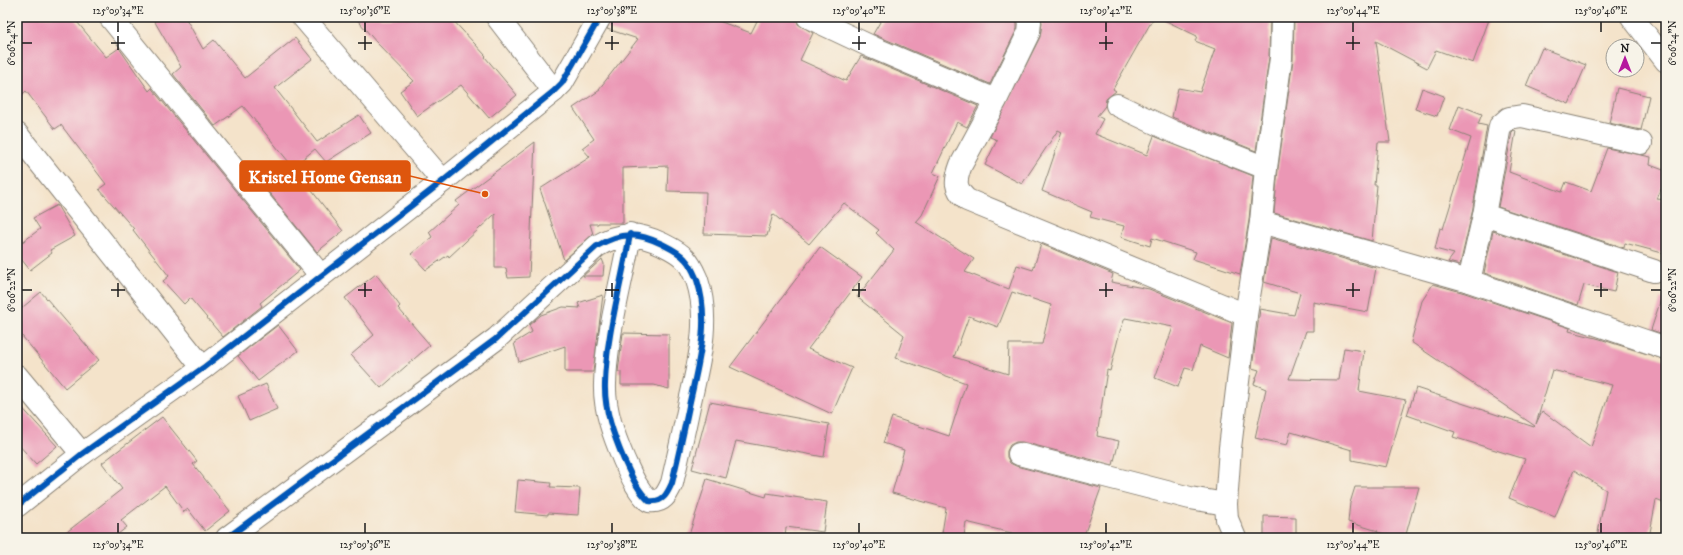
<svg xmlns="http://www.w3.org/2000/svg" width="1683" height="555" viewBox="0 0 1683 555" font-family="'IM FELL DW Pica',serif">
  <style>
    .building { fill: #eb97b5; fill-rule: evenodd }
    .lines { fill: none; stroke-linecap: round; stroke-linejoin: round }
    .street-casing { stroke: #888073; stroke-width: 24 }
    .street { stroke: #fff; stroke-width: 22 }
    .cycleway-casing { stroke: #f7f3e8; stroke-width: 8 }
    .cycleway { stroke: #0057b8; stroke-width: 6 }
    .ticks { fill: none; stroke: #1c1c1c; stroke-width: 1.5 }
    .leader { fill: none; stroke: #de560d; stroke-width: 1.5 }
    .callout-dot { fill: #de560d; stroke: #f7f3e8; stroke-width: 1.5 }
    .callout { fill: #de560d; stroke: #de560d; stroke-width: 1.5 }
    .callout-label { font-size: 18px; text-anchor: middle; font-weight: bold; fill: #fff }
    .neatline { fill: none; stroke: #1c1c1c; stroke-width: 1.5 }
    .ticks-label { font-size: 10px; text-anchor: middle; fill: #1c1c1c }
  </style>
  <rect width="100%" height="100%" fill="#f7f3e8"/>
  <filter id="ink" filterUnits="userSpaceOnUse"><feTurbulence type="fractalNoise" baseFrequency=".025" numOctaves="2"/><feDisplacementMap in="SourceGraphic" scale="8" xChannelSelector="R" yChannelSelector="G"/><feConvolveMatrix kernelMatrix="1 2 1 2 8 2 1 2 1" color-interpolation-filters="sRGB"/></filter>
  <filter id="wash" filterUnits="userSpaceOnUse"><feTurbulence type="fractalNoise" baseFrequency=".012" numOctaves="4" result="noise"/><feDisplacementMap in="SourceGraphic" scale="16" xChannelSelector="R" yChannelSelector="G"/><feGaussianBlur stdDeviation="0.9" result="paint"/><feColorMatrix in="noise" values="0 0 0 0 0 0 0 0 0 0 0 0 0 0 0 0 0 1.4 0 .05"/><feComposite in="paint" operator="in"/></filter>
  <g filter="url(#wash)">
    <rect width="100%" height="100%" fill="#f4e3ca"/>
    <g id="blocks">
      <!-- building -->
      <g class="building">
        <path d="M17 17H73L106 57 119 48 149 91 152 88 153 90 300 270 260 303 262 306 223 337 190 298 184 304 163 281 169 276 133 230 134 229 99 189 106 184 61 125 55 129 26 91 17 99Z"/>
        <path d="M152 17H185L203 49 214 40 245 78 295 38 312 59 275 88 317 142 359 115 371 133 326 162 315 149 293 167 243 106 215 126 173 74 181 67Z"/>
        <path d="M355 17H450L486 56 485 57 517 95 489 118 461 85 417 116 400 91 414 81 376 42Z"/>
        <path d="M612 17H708L751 33 759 17H796L798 24 813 33 800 60 846 81 861 56 978 106 967 127 957 122 933 173 940 176 922 215 916 222 974 259 965 272 1009 289 1017 265 1033 270 1041 244 1113 274 1111 282 1149 289 1232 323 1228 358 1200 346 1193 370 1185 368 1178 387 1155 378 1173 327 1125 318 1120 331 1110 371 1107 370 1097 436 1119 441 1113 465 1022 442H1016L1010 445 1007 451V457L1010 463 1016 466 1101 488 1083 538H1033L966 522 964 536 942 533 946 508 892 493 904 450 883 443 892 417 949 436 966 383 896 358 904 335 857 297 894 250 876 233 879 230 844 203 809 244 773 214 767 236 704 234 706 192 667 191 668 166 623 168V223H598V224H590L593 234 564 260 540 189 590 157 582 148 594 139 573 108 600 90 599 89 638 39 607 29ZM1012 292 1051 305 1042 344H1009L1008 374 954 357 969 316 998 327Z"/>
        <path d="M883 17H1016L1017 24V29L990 84 873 34Z"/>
        <path d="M1041 17H1154L1113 89 1116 91 1106 99 1105 106 1097 116 1103 119 1095 134 1147 155 1154 136 1253 176 1249 220 1240 274 1193 259 1196 252 1152 238 1150 246 1121 237 1124 226 1090 217 1092 212 1042 191 1062 132 1058 130 1022 184 985 165 997 140 990 137 1040 37 1042 23Z"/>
        <path d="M1158 17H1270L1269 57 1256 151 1172 117 1178 88 1200 92 1215 49 1195 41 1197 36Z"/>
        <path d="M1294 17H1490L1473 63 1436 50 1427 68 1376 41 1390 142H1378L1374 185H1377L1372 241 1274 213 1278 169 1293 60Z"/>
        <path d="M1542 48 1586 65 1569 104 1526 86Z"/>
        <path d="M1422 88 1444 96 1437 116 1415 109Z"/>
        <path d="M1617 88 1649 96 1641 130 1609 123Z"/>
        <path d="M1459 105 1482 114 1478 124 1487 126 1472 213 1460 265 1448 262 1454 254 1435 249 1440 228 1443 229 1471 138 1450 130Z"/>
        <path d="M1514 130 1516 131 1509 172 1562 192 1566 182 1591 191 1607 148 1651 157 1650 165 1666 171V178L1657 199 1666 200V254L1625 243 1624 248 1498 207 1512 132Z"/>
        <path d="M535 142 529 277 508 278 506 268H495V214L449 257 448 255 426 270 411 254 432 237 429 232 459 205 456 201Z"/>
        <path d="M295 169 343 231 317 252 267 190Z"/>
        <path d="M57 205 75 236 50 250 52 253 30 270 17 254V246L40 229 33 218Z"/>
        <path d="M1493 231 1618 272 1614 292 1584 285 1578 305 1484 273Z"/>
        <path d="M1271 238 1376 268 1368 312 1313 302V331H1306L1289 379 1339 380 1344 348 1364 351 1359 391 1406 400 1386 467 1352 460V450L1291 432 1287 445 1255 438 1266 389 1254 384 1259 370 1252 368 1260 309 1294 315 1300 293 1264 282Z"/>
        <path d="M820 247 862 277 808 349 852 368 832 414 730 367Z"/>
        <path d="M602 259 604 264 603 276H583Z"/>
        <path d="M376 274 400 306 398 308 430 345 381 388 351 355 374 335 345 298Z"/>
        <path d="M1433 284 1465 293 1570 328 1569 331 1600 339 1666 360V504L1656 500 1649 538H1597L1606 490 1574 470 1555 517 1509 498 1525 459 1453 437 1455 432 1407 415 1416 388 1534 427 1535 426 1411 342 1422 301ZM1552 370 1612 385 1591 447 1542 411 1536 424Z"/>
        <path d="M41 292 99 360 65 388 17 330V312Z"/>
        <path d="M603 295 593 372H565V346L519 362 514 343 532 332 529 325 541 315 563 307 580 308 578 303Z"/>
        <path d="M1661 299 1666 300V335L1651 330Z"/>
        <path d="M278 325 298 351 258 381 238 356Z"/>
        <path d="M623 333 669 334V389L654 385H621V372H618Z"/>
        <path d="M266 384 277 409 249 421 238 396Z"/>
        <path d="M17 402 57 446 36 464 17 443Z"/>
        <path d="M710 402 829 424 824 457 736 441 726 478 692 469Z"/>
        <path d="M162 417 197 461 193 464 230 511 205 531 188 509 184 512 165 486 121 520 127 527 113 538H59L122 489 102 463Z"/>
        <path d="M707 479 766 497 767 493 827 502 823 532 786 527 785 538H688Z"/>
        <path d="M518 480 551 483 550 487 580 488 578 515 548 513V515L515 512Z"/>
        <path d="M1355 487H1419L1405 538H1398L1377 532 1378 531 1348 522 1350 503Z"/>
        <path d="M1264 516 1296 517V538H1264Z"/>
      </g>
    </g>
  </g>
  <g filter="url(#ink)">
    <use href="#blocks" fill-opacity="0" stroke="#888073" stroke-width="1"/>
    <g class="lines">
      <!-- street casing -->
      <g class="street-casing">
        <g id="street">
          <path d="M110 17 321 276"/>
          <path d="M303 17 443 181"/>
          <path d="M497 17 554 91"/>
          <path d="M808 17 874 48 996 100"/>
          <path d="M1028 17 1030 22 1029 32 996 100 961 165C955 181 954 188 967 200L1246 315"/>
          <path d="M1632 17 1666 61"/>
          <path d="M1117 105 1174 132 1266 168"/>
          <path d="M17 134 203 368"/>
          <path d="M1484 215 1654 271"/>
          <path d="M1261 222 1469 281 1666 348"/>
          <path d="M1469 281 1484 215 1500 126 1509 118 1522 116 1641 143"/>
          <path d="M17 376 82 454"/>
          <path d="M1019 454 1190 498 1226 504"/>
          <path d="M17 506 82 454 203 368 443 181 554 91 562 83 600 17"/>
          <path d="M227 538 496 339 597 246C621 232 637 232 662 244 670 248 679 252 685 259 691 265 694 273 697 280 711 322 698 364 689 406 684 431 678 457 672 483 667 494 663 503 649 501 637 490 631 475 624 460 614 436 604 410 605 384 606 335 622 282 630 234"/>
          <path d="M1235 538 1227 519 1226 504 1230 448 1246 315 1261 222 1266 168 1281 58 1282 17"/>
        </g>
      </g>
      <!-- street -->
      <use href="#street" class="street"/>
      <!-- cycleway casing -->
      <g class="cycleway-casing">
        <g id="cycleway">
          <path d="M17 506 82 454 203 368 443 181 554 91 562 83 600 17"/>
          <path d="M227 538 496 339 597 246C621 232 637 232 662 244 670 248 679 252 685 259 691 265 694 273 697 280 711 322 698 364 689 406 684 431 678 457 672 483 667 494 663 503 649 501 637 490 631 475 624 460 614 436 604 410 605 384 606 335 622 282 630 234"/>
        </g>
      </g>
      <!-- cycleway -->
      <use href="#cycleway" class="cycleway"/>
    </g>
  </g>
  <!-- ticks -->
  <path class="ticks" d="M118 22V32M365 22V32M612 22V32M859 22V32M1106 22V32M1353 22V32M1601 22V32M118 36V50M365 36V50M612 36V50M859 36V50M1106 36V50M1353 36V50M22 43H32M111 43H125M358 43H372M605 43H619M852 43H866M1099 43H1113M1346 43H1360M1651 43H1661M118 283V297M365 283V297M612 283V297M859 283V297M1106 283V297M1353 283V297M1601 283V297M22 290H32M111 290H125M358 290H372M605 290H619M852 290H866M1099 290H1113M1346 290H1360M1594 290H1608M1651 290H1661M118 523V533M365 523V533M612 523V533M859 523V533M1106 523V533M1353 523V533M1601 523V533"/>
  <!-- callouts -->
  <path class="leader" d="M485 194L410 176"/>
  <circle class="callout-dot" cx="485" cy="194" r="4"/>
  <rect class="callout" x="240" y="161" width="170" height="30" rx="4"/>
  <g class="callout-label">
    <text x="325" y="183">Kristel Home Gensan</text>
  </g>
  <!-- margin -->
  <rect width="1683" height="555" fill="none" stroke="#f7f3e8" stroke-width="44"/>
  <!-- north arrow -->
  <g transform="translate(1625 58)"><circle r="19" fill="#f7f3e8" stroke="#9f9d96"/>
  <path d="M0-3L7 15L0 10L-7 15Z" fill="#b5179e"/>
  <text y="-6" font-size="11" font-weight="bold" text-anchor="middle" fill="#1c1c1c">N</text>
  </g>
  <rect x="22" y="22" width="1639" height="511" class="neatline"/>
  <g class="ticks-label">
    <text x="118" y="14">125°09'34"E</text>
    <text x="365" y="14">125°09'36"E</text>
    <text x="612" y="14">125°09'38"E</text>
    <text x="859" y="14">125°09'40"E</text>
    <text x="1106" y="14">125°09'42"E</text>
    <text x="1353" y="14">125°09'44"E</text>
    <text x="1601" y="14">125°09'46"E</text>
    <text transform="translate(11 43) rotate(-90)" y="4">6°06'24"N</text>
    <text transform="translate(1672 43) rotate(-90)" y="4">6°06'24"N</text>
    <text transform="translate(11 290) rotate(-90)" y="4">6°06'22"N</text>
    <text transform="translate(1672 290) rotate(-90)" y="4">6°06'22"N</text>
    <text x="118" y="548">125°09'34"E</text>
    <text x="365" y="548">125°09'36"E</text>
    <text x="612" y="548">125°09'38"E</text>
    <text x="859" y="548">125°09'40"E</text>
    <text x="1106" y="548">125°09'42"E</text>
    <text x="1353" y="548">125°09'44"E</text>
    <text x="1601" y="548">125°09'46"E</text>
  </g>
</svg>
